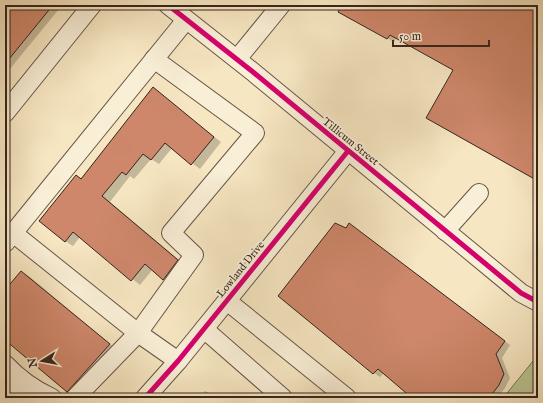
<svg xmlns="http://www.w3.org/2000/svg" width="543" height="403" viewBox="0 0 543 403" font-family="'IM FELL English',serif">
  <style>
    .green { fill: #bcc593; stroke: #797458 }
    .shadow { fill: #0003 }
    .building { fill: #ce876b; stroke: #36241e }
    .lines { fill: none; stroke-linecap: round; stroke-linejoin: round }
    .minor-casing { stroke: #665447; stroke-width: 20 }
    .minor { stroke: #f9efd7; stroke-width: 18 }
    .cycleway-casing { stroke: #f9efd7; stroke-width: 8 }
    .cycleway { stroke: #d6006c; stroke-width: 5 }
    .labels { text-anchor: middle; stroke-width: 4; stroke-linejoin: round; paint-order: stroke }
    .street-label { font-size: 11px; fill: #36241e; stroke: #f9efd7 }
  </style>
  <rect width="100%" height="100%" fill="#f6e6c1"/>
  <filter id="stains"><feTurbulence type="fractalNoise" baseFrequency=".005" numOctaves="4"/><feColorMatrix values="0 0 0 0 .2 0 0 0 0 .09 0 0 0 0 .02 0 0 0 .5 -.17"/></filter>
  <radialGradient id="worn" r=".72"><stop offset=".6" stop-color="#630" stop-opacity="0"/><stop offset="1" stop-color="#630" stop-opacity=".3"/></radialGradient>
  <!-- green -->
  <path class="green" d="M538 355V398H503Z"/>
  <!-- shadow -->
  <g class="shadow">
    <path d="M5 5H54L59 9 5 75Z"/>
    <path d="M343 5H538V180L455 70 397 37 394 42 339 11Z"/>
    <path d="M153 89 221 142 200 169 172 148 159 164 151 159 134 179 130 176 110 202 185 265 172 283 153 269 140 285 80 237 73 246 65 241 77 176 82 179Z"/>
    <path d="M355 228 510 345 502 358 510 378 505 388 497 398H414L384 373 380 377 374 373 347 229Z"/>
    <path d="M22 272 30 277 117 350 75 396 67 391 5 339V292Z"/>
    <path d="M205 391 211 394 216 398H199Z"/>
  </g>
  <!-- building -->
  <g class="building">
    <path d="M5 5H53L5 64Z"/>
    <path d="M342 5H538V181L426 118 453 70 390 35 387 39 338 12Z"/>
    <path d="M153 87 214 137 191 165 165 143 151 160 143 154 126 175 122 172 102 196 178 260 163 280 145 264 131 281 73 232 65 242 39 221 76 175 81 179Z"/>
    <path d="M335 223 346 228 349 223 505 341 496 354 504 374 499 385 489 398H412L378 369 373 374 278 296Z"/>
    <path d="M21 271 110 344 67 392 5 340V290Z"/>
  </g>
  <g class="lines">
    <!-- minor casing -->
    <g class="minor-casing">
      <g id="minor">
        <path d="M168 5 253 72 521 293 538 302"/>
        <path d="M237 59 281 5"/>
        <path d="M5 113 92 5"/>
        <path d="M445 231 479 193"/>
        <path d="M13 233 138 333 194 255 171 233 255 133 154 59"/>
        <path d="M5 243 186 20"/>
        <path d="M227 301 347 398"/>
        <path d="M204 329 283 398"/>
        <path d="M5 364C18 378 35 390 52 398"/>
        <path d="M5 387 18 398"/>
        <path d="M75 398 138 333 178 361"/>
        <path d="M145 398 178 361 348 151"/>
      </g>
    </g>
    <!-- minor -->
    <use href="#minor" class="minor"/>
    <!-- cycleway casing -->
    <g class="cycleway-casing">
      <g id="cycleway">
        <path d="M168 5 253 72 521 293 538 302"/>
        <path d="M145 398 178 361 348 151"/>
      </g>
    </g>
    <!-- cycleway -->
    <use href="#cycleway" class="cycleway"/>
  </g>
  <g class="labels">
    <!-- street labels -->
    <g class="street-label">
      <text transform="translate(351 141) rotate(39)" y="4">Tillicum Street</text>
      <text transform="translate(240 269) rotate(-51)" y="4">Lowland Drive</text>
    </g>
  </g>
  <!-- margin -->
  <rect width="543" height="403" fill="none" stroke="#f6e6c1" stroke-width="20"/>
  <rect x="6" y="6" width="531" height="391" fill="none" stroke="#36241e" stroke-width="2"/>
  <rect x="10" y="10" width="523" height="383" fill="none" stroke="#36241e"/>
  <!-- north arrow -->
  <g transform="translate(42 361) rotate(259)" stroke="#f9efd7" stroke-width="3" paint-order="stroke">
  <path d="M0-3L7 15L0 10L-7 15Z" fill="#36241e"/>
  <text y="-6" font-size="11" font-weight="bold" text-anchor="middle" fill="#36241e">N</text>
  </g>
  <!-- scale -->
  <path d="M393 40v6h96v-6" fill="none" stroke="#36241e" stroke-width="2"/>
  <text x="399" y="40" font-size="12" fill="#36241e" stroke="#f9efd7" stroke-width="3" paint-order="stroke">50 m</text>
  <rect width="100%" height="100%" filter="url(#stains)"/>
  <rect width="100%" height="100%" fill="url(#worn)"/>
</svg>
